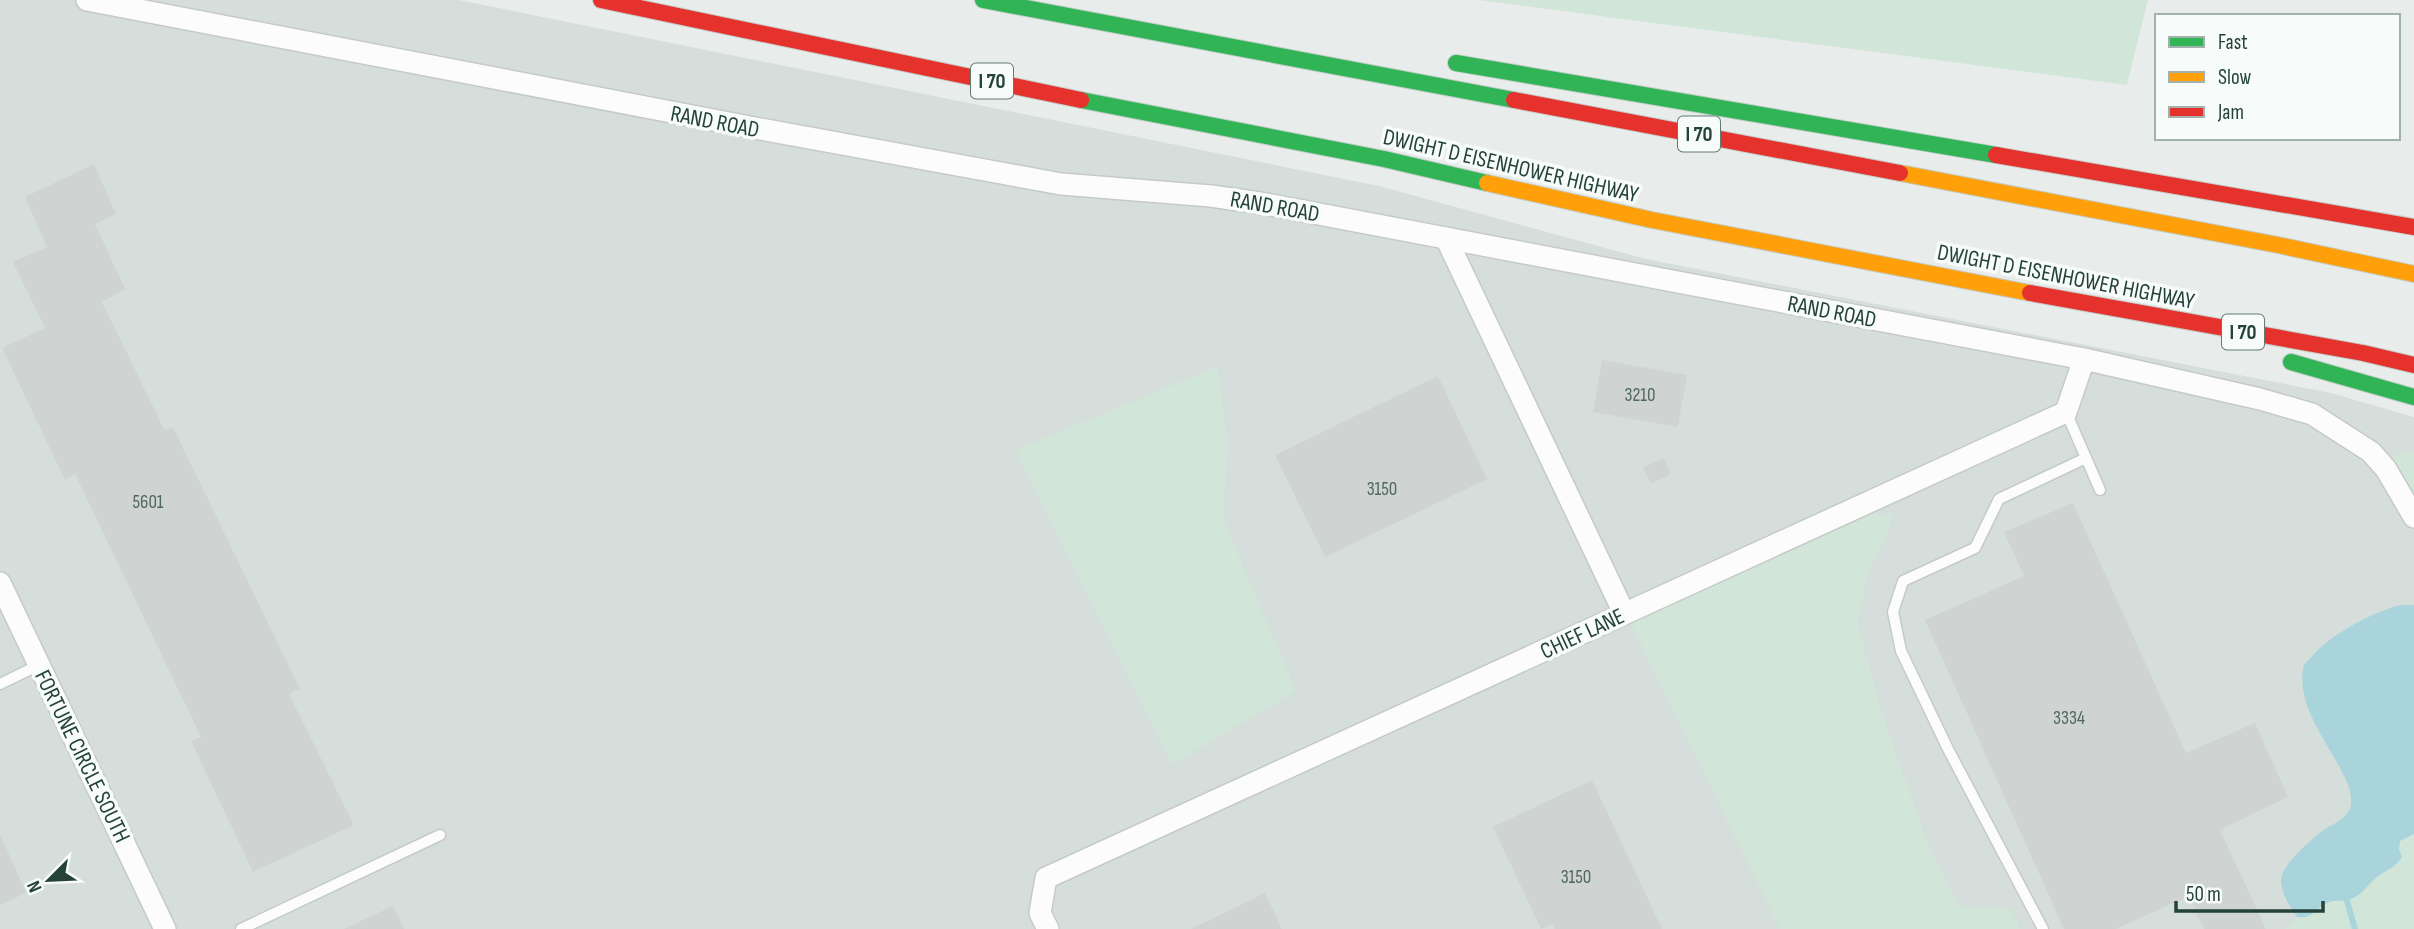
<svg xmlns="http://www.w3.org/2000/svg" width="2414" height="929" viewBox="0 0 2414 929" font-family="'Sofia Sans Condensed',sans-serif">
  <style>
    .built { fill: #d6dedb }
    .green { fill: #d1e6d8 }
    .water { fill: #a9d4db }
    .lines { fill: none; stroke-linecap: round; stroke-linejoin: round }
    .stream { stroke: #a9d4db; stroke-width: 6 }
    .building { fill: #cfd4d2 }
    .lane-casing { stroke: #c5cac8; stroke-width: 13 }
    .street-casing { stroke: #c5cac8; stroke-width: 24 }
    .fast-casing { stroke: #c3ccc9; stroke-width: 18 }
    .slow-casing { stroke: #c3ccc9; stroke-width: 18 }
    .jam-casing { stroke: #c3ccc9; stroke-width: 18 }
    .lane { stroke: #fcfcfc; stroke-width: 10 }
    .street { stroke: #fcfcfc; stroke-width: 21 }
    .fast { stroke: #30b455; stroke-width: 16 }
    .slow { stroke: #ff9f0a; stroke-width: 16 }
    .jam { stroke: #e5322d; stroke-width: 16 }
    .labels { text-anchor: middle; stroke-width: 7; stroke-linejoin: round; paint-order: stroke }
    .number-label { font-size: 19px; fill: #506761 }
    .shield { fill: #f7fbf9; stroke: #637a73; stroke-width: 2 }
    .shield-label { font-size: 21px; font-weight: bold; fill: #24423a }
    .street-label { font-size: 23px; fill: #24423a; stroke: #f7fbf9 }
  </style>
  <rect width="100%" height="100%" fill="#e8edeb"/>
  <!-- built -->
  <path class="built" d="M0 0H459L1379 186 1646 259 2331 393 2414 417V929H0Z"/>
  <!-- green -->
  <g class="green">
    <path d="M1479 0H2148L2127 85Z"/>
    <path d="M1217 367 1228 442 1223 519 1296 691 1172 764 1016 450Z"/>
    <path d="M2410 452 2414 455V496L2393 457Z"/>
    <path d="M1892 513 1887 536 1870 566 1857 622 1879 704 1901 768 1927 843 1959 907 1990 906 2012 910 2020 929H1780L1631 623 1660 601 1867 515Z"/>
    <path d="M2414 834V929H2285L2297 917C2310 920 2315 909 2326 904 2337 898 2346 902 2358 895 2364 891 2368 885 2374 880 2381 874 2390 869 2397 864L2400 841Z"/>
  </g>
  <!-- water -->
  <path class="water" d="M2401 605H2414V834L2400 841 2399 849 2402 857C2396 867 2386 870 2377 877 2367 885 2360 898 2347 900 2338 902 2333 899 2325 904 2315 910 2310 920 2297 917 2290 907 2282 895 2281 882 2280 865 2312 839 2325 829 2335 823 2350 817 2351 804 2352 790 2346 780 2340 768 2323 736 2295 701 2304 664 2311 659 2314 653 2320 648 2340 630 2375 611 2401 605Z"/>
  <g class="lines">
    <!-- stream -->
    <path class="stream" d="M2348 895 2347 901 2355 929"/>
  </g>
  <!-- building -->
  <g class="building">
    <path d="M94 164 116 214 95 224 125 289 102 302 165 431 173 427 300 689 289 694 354 825 253 872 191 741 201 737 75 474 65 480 2 348 45 328 13 262 47 247 25 197Z"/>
    <path d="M1602 360 1687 375 1678 427 1593 412Z"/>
    <path d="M1438 376 1487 479 1325 557 1275 455Z"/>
    <path d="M1664 458 1671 474 1651 484 1643 467Z"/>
    <path d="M2073 503 2186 753 2255 723 2288 797 2220 830 2266 929H2204L2189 896 2116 929H2064L1925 620 2024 576 2004 532Z"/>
    <path d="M1592 780 1662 929H1555L1552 924 1541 929 1493 827Z"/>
    <path d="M0 834 26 893 0 905Z"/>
    <path d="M1265 893 1282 929H1191Z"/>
    <path d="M393 906 404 929H344Z"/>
  </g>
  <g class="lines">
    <!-- lane casing -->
    <g class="lane-casing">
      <g id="lane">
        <path d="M2066 412 2100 490"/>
        <path d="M0 684 39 665"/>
        <path d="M241 929 440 835"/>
        <path d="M2043 929 1948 749 1901 651 1893 612 1903 581 1975 548 1999 499 2086 458"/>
      </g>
    </g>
    <!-- street casing -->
    <g class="street-casing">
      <g id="street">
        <path d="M87 0 755 128 1061 184 1211 196 1266 204 2084 359 2260 399 2312 414 2371 452 2386 469 2414 517"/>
        <path d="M1446 238 1624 613"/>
        <path d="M0 583 165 929"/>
        <path d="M1048 929 1040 913 1046 878 2066 412 2084 359"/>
      </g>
    </g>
    <!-- fast casing -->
    <g class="fast-casing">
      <g id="fast">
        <path d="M983 0 1514 100"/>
        <path d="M1456 63 1996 155"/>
        <path d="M1081 100 1384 159 1487 183"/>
        <path d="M2291 362 2414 397"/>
      </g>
    </g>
    <!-- slow casing -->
    <g class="slow-casing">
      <g id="slow">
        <path d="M1900 173 2278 245 2414 274"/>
        <path d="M1487 183 1652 220 2030 293"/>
      </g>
    </g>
    <!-- jam casing -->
    <g class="jam-casing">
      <g id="jam">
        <path d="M601 0 1081 100"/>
        <path d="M1514 100 1900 173"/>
        <path d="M1996 155 2414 227"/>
        <path d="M2030 293 2363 353 2414 365"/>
      </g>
    </g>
    <!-- lane -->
    <use href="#lane" class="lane"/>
    <!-- street -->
    <use href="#street" class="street"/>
    <!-- fast -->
    <use href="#fast" class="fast"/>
    <!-- slow -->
    <use href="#slow" class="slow"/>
    <!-- jam -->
    <use href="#jam" class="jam"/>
  </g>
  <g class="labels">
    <!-- number labels -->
    <g class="number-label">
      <text x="1640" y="401">3210</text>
      <text x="1382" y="495">3150</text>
      <text x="148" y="508">5601</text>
      <text x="2069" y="724">3334</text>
      <text x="1576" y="883">3150</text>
    </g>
    <!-- shield labels -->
    <g class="shield">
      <rect x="971" y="63.5" width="42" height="35" rx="5"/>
      <rect x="1678" y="116.5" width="42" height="35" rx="5"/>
      <rect x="2222" y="314.5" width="42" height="35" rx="5"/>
    </g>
    <g class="shield-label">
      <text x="992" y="88">I 70</text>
      <text x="1699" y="141">I 70</text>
      <text x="2243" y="339">I 70</text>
    </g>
    <!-- street labels -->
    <g class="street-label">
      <text transform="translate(715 121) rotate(11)" y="8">RAND ROAD</text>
      <text transform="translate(1511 165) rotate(13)" y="8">DWIGHT D EISENHOWER HIGHWAY</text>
      <text transform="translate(1275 206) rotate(10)" y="8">RAND ROAD</text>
      <text transform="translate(2066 276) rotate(11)" y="8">DWIGHT D EISENHOWER HIGHWAY</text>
      <text transform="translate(1832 311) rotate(11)" y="8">RAND ROAD</text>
      <text transform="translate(1582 633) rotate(-25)" y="8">CHIEF LANE</text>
      <text transform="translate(83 756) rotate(64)" y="8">FORTUNE CIRCLE SOUTH</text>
    </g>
  </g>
  <!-- legend -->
  <rect x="2155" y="14" width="245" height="126" fill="#f7fbf9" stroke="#a3b1ad" stroke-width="2"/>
  <rect x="2169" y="37" width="35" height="10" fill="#30b455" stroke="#a3b1ad" stroke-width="2"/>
  <text x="2218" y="49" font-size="21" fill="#24423a">Fast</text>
  <rect x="2169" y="72" width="35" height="10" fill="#ff9f0a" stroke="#a3b1ad" stroke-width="2"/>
  <text x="2218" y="84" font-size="21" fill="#24423a">Slow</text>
  <rect x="2169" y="107" width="35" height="10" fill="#e5322d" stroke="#a3b1ad" stroke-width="2"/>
  <text x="2218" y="119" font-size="21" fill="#24423a">Jam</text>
  <!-- north arrow -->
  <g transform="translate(49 880) rotate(246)" stroke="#f7fbf9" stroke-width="5" paint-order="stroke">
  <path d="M0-5L12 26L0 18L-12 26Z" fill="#24423a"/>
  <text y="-10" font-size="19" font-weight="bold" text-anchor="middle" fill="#24423a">N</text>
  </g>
  <!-- scale -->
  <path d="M2176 901v10h147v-10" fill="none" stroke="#24423a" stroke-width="3.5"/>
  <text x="2186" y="901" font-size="21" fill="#24423a" stroke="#f7fbf9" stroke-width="5" paint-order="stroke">50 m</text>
</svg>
